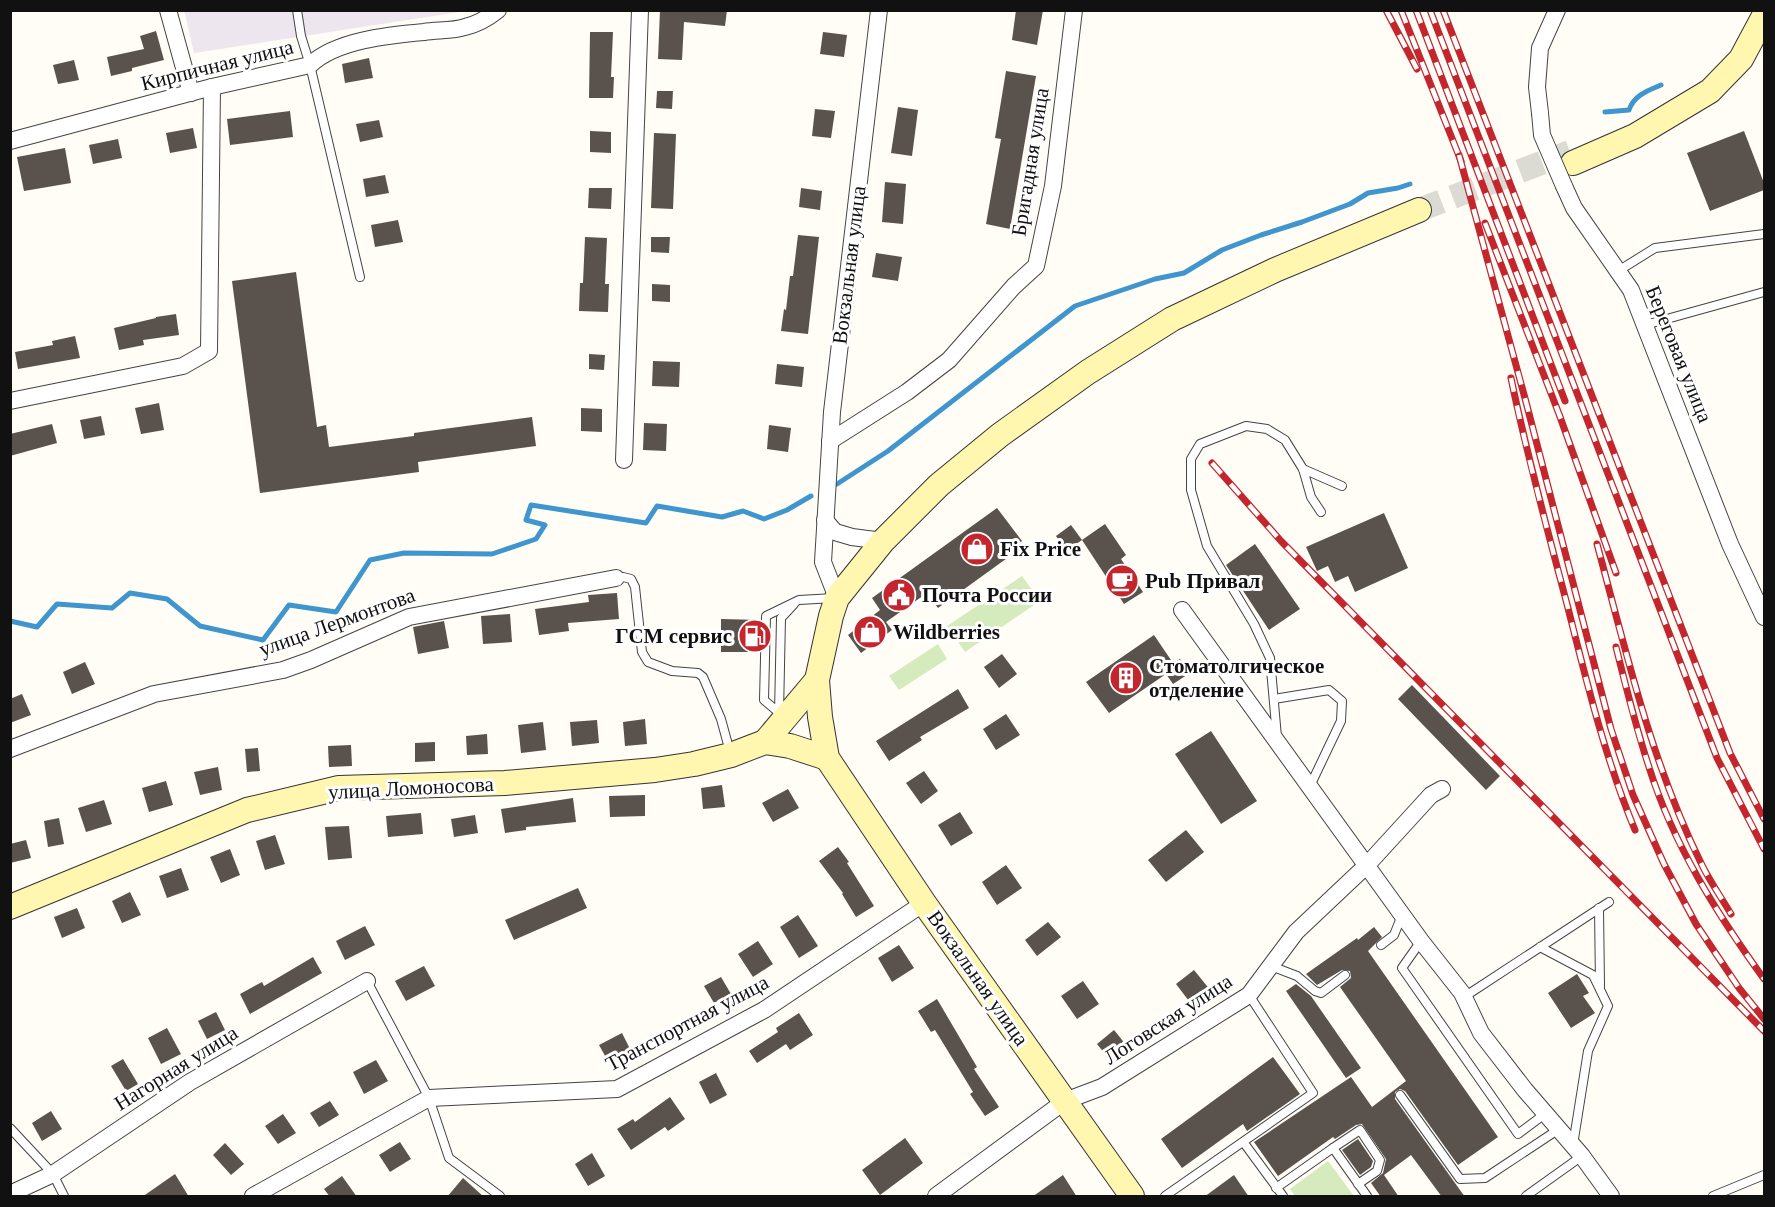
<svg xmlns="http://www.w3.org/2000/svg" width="1775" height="1207" viewBox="0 0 1775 1207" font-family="Georgia,serif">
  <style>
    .industrial { fill: #eee6ef }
    .green { fill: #d5ebbd }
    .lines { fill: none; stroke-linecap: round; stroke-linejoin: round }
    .stream { stroke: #3f96cf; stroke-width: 5 }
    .building { fill: #5a524d }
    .secondary-tunnel { stroke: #dbdad3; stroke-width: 24; stroke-dasharray: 24 12; stroke-linecap: butt }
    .lane-casing { stroke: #444; stroke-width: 10 }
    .street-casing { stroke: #444; stroke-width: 18 }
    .secondary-casing { stroke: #333; stroke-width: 26 }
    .lane { stroke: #fff; stroke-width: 8 }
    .street { stroke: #fff; stroke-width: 16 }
    .secondary { stroke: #fff6b0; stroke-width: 24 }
    .rail-casing { stroke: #c4262e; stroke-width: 7 }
    .rail { stroke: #fff; stroke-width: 4.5; stroke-dasharray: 14; stroke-linecap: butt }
    .street-bridge-casing { stroke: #444; stroke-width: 18; stroke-linecap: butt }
    .street-bridge { stroke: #fff; stroke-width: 16 }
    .labels { text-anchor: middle; stroke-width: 6; stroke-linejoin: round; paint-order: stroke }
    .street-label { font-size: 21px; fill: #111; stroke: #fff }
    .poi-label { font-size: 21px; font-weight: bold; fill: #111; stroke: #fff; text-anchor: start }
  </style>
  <rect width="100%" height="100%" fill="#fffdf5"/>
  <!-- industrial -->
  <path class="industrial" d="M184 10 466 11 194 53Z"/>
  <!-- green -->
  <g class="green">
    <path d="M1022 576 1040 601 965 652 947 626Z"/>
    <path d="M938 644 947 659 899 690 889 676Z"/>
    <path d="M1328 1161 1354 1196H1295L1290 1189Z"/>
  </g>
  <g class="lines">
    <!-- stream -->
    <g class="stream">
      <path d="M1605 112 1629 110C1634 95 1649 90 1661 85"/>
      <path d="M837 484 888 451 1075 306 1155 279 1184 273 1222 250 1261 235 1302 222 1350 204 1368 193 1398 188 1410 184"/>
      <path d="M10 621 37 627 57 604 112 608 130 593 167 599 200 626 263 640 289 605 336 612 370 560 404 553 492 554 536 539 545 525 526 520 531 505 646 523 657 506 722 517 743 511 764 519 787 510 811 496"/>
    </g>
  </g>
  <!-- building -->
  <g class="building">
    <path d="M660 10H727L725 26 684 22 682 60 658 59Z"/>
    <path d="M1016 10H1043L1037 45 1012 40Z"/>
    <path d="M156 31 164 60 132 68V71L111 76 107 57 144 49 140 36Z"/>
    <path d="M590 32H613L611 77H614L613 98H589Z"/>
    <path d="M823 32 847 35 844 57 820 54Z"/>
    <path d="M369 58 373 78 345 83 342 64Z"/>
    <path d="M74 60 79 80 58 84 53 65Z"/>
    <path d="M1006 71 1036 76 1010 229 986 224 1001 139 995 138Z"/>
    <path d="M657 91H673L672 109 656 108Z"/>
    <path d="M898 107 918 110 912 156 891 153Z"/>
    <path d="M815 109 835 111 831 138 812 136Z"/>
    <path d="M290 111 293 137 230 145 227 119Z"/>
    <path d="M379 120 383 137 360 142 356 124Z"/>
    <path d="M193 128 197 148 170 153 166 133Z"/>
    <path d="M590 131 611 132V153L590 152Z"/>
    <path d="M1744 131 1764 183V190L1710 211 1687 153Z"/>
    <path d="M654 133 676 134 673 209 651 208Z"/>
    <path d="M118 139 122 158 93 164 89 145Z"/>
    <path d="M65 148 71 183 24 191 17 157Z"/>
    <path d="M385 175 389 193 366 197 363 179Z"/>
    <path d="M885 182 906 184 903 224 882 222Z"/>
    <path d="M589 188H612L611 209 588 208Z"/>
    <path d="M801 188 822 191 820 210 799 207Z"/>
    <path d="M398 220 403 242 375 247 371 225Z"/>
    <path d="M798 235 819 237 808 334 781 331 784 309 786 310 790 276H793Z"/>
    <path d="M585 237 607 238 605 284H609L608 312 579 311 580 283H583Z"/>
    <path d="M651 237H670L669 253 651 252Z"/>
    <path d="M876 253 902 257 898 281 872 277Z"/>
    <path d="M296 272 317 427 326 425 329 447 414 436V433L532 417 536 446 418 462 419 472 260 493 232 281Z"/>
    <path d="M652 284 670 285V302L652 301Z"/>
    <path d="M176 314 179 335 143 340 144 345 119 350 114 328 156 318V317Z"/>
    <path d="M75 336 80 358 18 369 15 352 53 345 52 341Z"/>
    <path d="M589 354 605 355 604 370 589 369Z"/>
    <path d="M653 361 680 362 679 387 652 386Z"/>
    <path d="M777 364 804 367 802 387 775 384Z"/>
    <path d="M159 403 164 430 141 434 135 408Z"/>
    <path d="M581 408 602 409V432L581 431Z"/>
    <path d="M101 416 105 435 84 439 80 420Z"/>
    <path d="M644 423 667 424 666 451 643 450Z"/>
    <path d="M52 424 57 443 10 456V434Z"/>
    <path d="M769 425 791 428 788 452 767 449Z"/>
    <path d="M997 508 1022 541 1007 552 1010 556 938 608 927 593 886 622 892 630 861 653 848 635 880 610 872 598Z"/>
    <path d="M1384 513 1408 568 1355 592 1348 576 1335 582 1328 566 1317 571 1306 547Z"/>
    <path d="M1105 524 1126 555 1121 559 1143 592 1124 604 1082 540Z"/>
    <path d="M1071 525 1082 540 1066 551 1056 536Z"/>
    <path d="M1255 544 1300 609 1269 630 1226 565Z"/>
    <path d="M617 593 619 619 568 623 569 631 539 635 535 609 589 602 588 595Z"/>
    <path d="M510 614 512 642 483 644 481 616Z"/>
    <path d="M721 619 760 620 759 652H721Z"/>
    <path d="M444 621 449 648 418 654 413 627Z"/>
    <path d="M1154 635 1173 663 1180 659 1190 673 1173 684 1166 674 1109 713 1086 682Z"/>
    <path d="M1002 654 1017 674 999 688 984 667Z"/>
    <path d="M85 662 95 684 72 694 63 672Z"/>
    <path d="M1412 685 1500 776 1486 790 1398 699Z"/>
    <path d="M958 689 969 708 920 737 922 740 889 761 876 741Z"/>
    <path d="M22 694 31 715 10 723V699Z"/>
    <path d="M1006 714 1020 735 996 750 983 729Z"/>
    <path d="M645 719 647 744 625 746 623 722Z"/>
    <path d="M597 720 599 743 572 746 570 722Z"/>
    <path d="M543 722 546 750 521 753 518 725Z"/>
    <path d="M1211 731 1257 801 1221 824 1175 754Z"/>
    <path d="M487 734 488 754 467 755 466 736Z"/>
    <path d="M435 742V761L415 762V743Z"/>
    <path d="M351 745 352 766 329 767 328 746Z"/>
    <path d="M258 748 260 771 247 772 245 749Z"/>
    <path d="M218 767 222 790 200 795 194 772Z"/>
    <path d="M924 771 938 791 921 804 906 783Z"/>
    <path d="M166 781 173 805 149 812 142 788Z"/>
    <path d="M722 785 725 807 703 809 701 788Z"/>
    <path d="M788 789 799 808 773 822 762 803Z"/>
    <path d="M645 795V816L610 817 609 796Z"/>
    <path d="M573 798 576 822 526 827V830L505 833 501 809Z"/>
    <path d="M104 800 112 824 86 832 78 808Z"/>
    <path d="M960 812 973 833 951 846 938 825Z"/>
    <path d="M421 813 423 834 388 837 386 816Z"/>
    <path d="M475 815 478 833 454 837 451 819Z"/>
    <path d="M59 818 64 844 48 847 44 821Z"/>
    <path d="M349 826 352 858 328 860 325 827Z"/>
    <path d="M1186 830 1204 852 1166 882 1148 860Z"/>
    <path d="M275 835 285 864 265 870 256 841Z"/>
    <path d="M26 840 31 858 10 863V844Z"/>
    <path d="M838 847 849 862 847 863 874 906 856 917 842 894 843 893 819 861Z"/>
    <path d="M230 849 240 875 221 883 210 857Z"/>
    <path d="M1006 865 1022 888 997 905 982 882Z"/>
    <path d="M181 868 189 890 167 898 159 876Z"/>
    <path d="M578 888 587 908 514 940 505 920Z"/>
    <path d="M130 892 141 915 122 923 112 901Z"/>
    <path d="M77 908 85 928 62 938 54 917Z"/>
    <path d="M798 915 818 946 799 958 780 927Z"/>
    <path d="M1048 922 1061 937 1037 956 1025 940Z"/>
    <path d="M365 926 375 945 345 960 336 941Z"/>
    <path d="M1374 927 1382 937 1368 951 1498 1137 1458 1165 1405 1091 1400 1089 1395 1092V1099L1465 1197H1442L1411 1155 1384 1175 1399 1197H1381L1371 1183 1383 1173 1386 1159 1362 1124 1356 1125 1335 1139 1333 1137 1278 1176 1254 1142 1351 1077 1372 1107 1406 1081 1340 987 1351 978 1350 971 1342 970 1317 985 1306 974 1357 938 1358 940Z"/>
    <path d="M758 941 773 964 753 977 738 954Z"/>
    <path d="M899 945 914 968 892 982 878 958Z"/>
    <path d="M313 957 322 973 250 1014 240 994 262 982 264 986Z"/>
    <path d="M424 966 435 986 406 1001 395 981Z"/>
    <path d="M1194 970 1211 991 1192 1005 1176 984Z"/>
    <path d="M1577 974 1589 993 1583 996 1595 1013 1571 1028 1548 993Z"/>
    <path d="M721 977 731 994 714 1003 704 986Z"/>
    <path d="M1083 981 1099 1004 1077 1019 1061 996Z"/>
    <path d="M1296 984 1311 996 1361 1068 1346 1078 1286 991Z"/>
    <path d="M937 999 977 1067 974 1069 999 1107 985 1116 970 1094 973 1092 935 1030 931 1032 918 1011Z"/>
    <path d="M216 1012 225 1030 207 1039 198 1021Z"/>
    <path d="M799 1013 813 1035 790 1050 786 1044 757 1063 749 1051 778 1032 776 1028Z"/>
    <path d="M167 1028 181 1054 161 1064 148 1038Z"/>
    <path d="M1114 1030 1127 1046 1110 1060 1097 1044Z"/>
    <path d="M622 1033 631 1051 609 1063 599 1045Z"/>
    <path d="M1273 1057 1300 1094 1247 1131 1243 1124 1182 1168 1161 1139Z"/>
    <path d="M123 1059 138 1084 126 1091 111 1066Z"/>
    <path d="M376 1060 388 1081 364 1094 353 1072Z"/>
    <path d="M716 1073 727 1095 710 1104 699 1082Z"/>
    <path d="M670 1097 685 1119 668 1131 665 1127 631 1150 617 1129 633 1119 635 1122Z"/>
    <path d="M330 1101 339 1115 319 1127 310 1113Z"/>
    <path d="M51 1111 62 1129 42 1141 32 1123Z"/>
    <path d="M283 1114 296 1133 278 1144 265 1126Z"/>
    <path d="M905 1138 923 1163 880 1195 862 1170Z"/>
    <path d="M1358 1139 1373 1161 1371 1167 1360 1175 1342 1150Z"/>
    <path d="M400 1142 411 1159 390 1172 379 1155Z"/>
    <path d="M225 1143 244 1164 231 1175 213 1155Z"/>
    <path d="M592 1153 605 1176 588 1186 575 1164Z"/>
    <path d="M175 1174 189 1197H142Z"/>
    <path d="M1063 1175 1077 1197H1032Z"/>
    <path d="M1234 1175 1249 1197H1204Z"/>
    <path d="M342 1176 357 1197H330L324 1189Z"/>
    <path d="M463 1178 484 1197H447Z"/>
  </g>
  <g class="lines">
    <!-- secondary-tunnel -->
    <path class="secondary-tunnel" d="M1419 210 1570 152"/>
    <!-- lane casing -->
    <g class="lane-casing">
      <g id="lane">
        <path d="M297 10 301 36 310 65 360 277"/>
        <path d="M1618 271 1655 248 1764 234"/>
        <path d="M1645 325 1764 292"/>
        <path d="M1303 469 1342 486"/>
        <path d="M616 578 623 577 631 579 635 587 642 652 648 662 672 671 698 673 703 677 721 719 730 752"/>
        <path d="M1274 699 1329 690 1342 701 1341 721 1310 786"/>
        <path d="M779 713 781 618 794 604"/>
        <path d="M784 717 764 700 766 616 799 600 834 598"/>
        <path d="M1277 737 1270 658 1254 624 1207 546 1191 490V459L1200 444 1246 426 1267 429 1285 440 1303 469 1311 497 1321 512"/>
        <path d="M1599 908 1600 986"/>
        <path d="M1421 941 1402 968 1518 1134 1546 1113"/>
        <path d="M1381 945 1394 935 1402 915"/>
        <path d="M1540 947 1593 975 1608 1006 1588 1051 1573 1145"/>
        <path d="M1271 966 1297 976 1315 991 1321 993 1345 975"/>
        <path d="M367 981 429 1098 449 1158 500 1196"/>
        <path d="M1464 997 1609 902"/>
        <path d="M1400 1095 1460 1179 1485 1178 1559 1129"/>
        <path d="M10 1128 53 1174 64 1196"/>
        <path d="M1244 1143 1283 1196"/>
        <path d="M1333 1148 1360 1130 1380 1160 1377 1171 1358 1184"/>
        <path d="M1276 1188 1333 1148 1367 1196"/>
        <path d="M1165 1196 1313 1093 1249 995"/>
        <path d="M1526 1196 1582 1156"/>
        <path d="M1713 1196 1764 1175"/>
      </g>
    </g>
    <!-- street casing -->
    <g class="street-casing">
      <g id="street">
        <path d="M168 10 191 93"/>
        <path d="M1540 113 1537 87 1540 48 1557 10"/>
        <path d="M10 141 212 87 310 65C336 40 390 35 424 32 437 30 453 31 465 27 478 24 488 18 498 10"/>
        <path d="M1564 186 1574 208 1631 290 1730 544 1764 617"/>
        <path d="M10 401 183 366 209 351 212 87"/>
        <path d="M830 441 907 392 949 360 1014 286 1036 266 1053 186 1074 10"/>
        <path d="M624 460 640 10"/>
        <path d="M825 520 835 532 852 537 883 541"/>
        <path d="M837 598 823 562 832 412 879 10"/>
        <path d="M1182 610 1421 941 1462 993 1481 1033 1525 1090 1582 1156 1611 1196"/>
        <path d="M10 749 154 694 283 670 311 660 409 617 616 578"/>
        <path d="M10 1194 53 1174 190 1082 367 981"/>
        <path d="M253 1196 429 1098 617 1089 764 1010 924 903"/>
        <path d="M936 1196 1065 1101 1102 1087 1249 995 1296 932 1367 865 1431 795 1442 789"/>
      </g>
    </g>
    <!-- secondary casing -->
    <g class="secondary-casing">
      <g id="secondary">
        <path d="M1573 163 1635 136 1710 91 1741 59 1764 16"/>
        <path d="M765 742 817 680"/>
        <path d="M10 907 247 810 339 788 505 783 655 770 694 764 731 755 765 742 790 746 827 758"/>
        <path d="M1132 1196 924 903 827 758 820 717 817 680 831 616 837 598 883 541 939 485 1000 435 1088 372 1172 319 1275 270 1419 210"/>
      </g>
    </g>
    <!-- lane -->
    <use href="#lane" class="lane"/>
    <!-- street -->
    <use href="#street" class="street"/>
    <!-- secondary -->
    <use href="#secondary" class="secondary"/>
    <!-- rail casing -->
    <g class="rail-casing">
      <g id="rail">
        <path d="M1386 10 1417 69"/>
        <path d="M1401 10 1461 161"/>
        <path d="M1416 10 1565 401"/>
        <path d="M1430 10 1717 758 1764 849"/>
        <path d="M1443 10 1730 753 1764 819"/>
        <path d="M1459 155 1526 402 1611 729 1633 795 1664 864 1696 924 1739 988 1764 1019"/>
        <path d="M1485 223 1559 414 1616 573"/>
        <path d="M1511 378C1527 456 1548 532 1568 608 1587 683 1605 758 1635 830"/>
        <path d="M1212 463 1281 541 1764 1031"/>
        <path d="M1597 544C1626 651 1651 762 1701 863 1709 880 1721 897 1731 914"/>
        <path d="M1616 647C1626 687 1636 728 1649 767 1673 844 1717 914 1764 979"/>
      </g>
    </g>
    <!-- rail -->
    <use href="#rail" class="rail"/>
    <!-- street-bridge casing -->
    <g class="street-bridge-casing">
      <path id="street-bridge" d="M1540 113 1542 135 1564 186"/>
    </g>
    <!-- street-bridge -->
    <use href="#street-bridge" class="street-bridge"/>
  </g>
  <!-- icons -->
  <defs>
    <g id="shop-disc" transform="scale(1.725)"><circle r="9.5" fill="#c4262e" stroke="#fff"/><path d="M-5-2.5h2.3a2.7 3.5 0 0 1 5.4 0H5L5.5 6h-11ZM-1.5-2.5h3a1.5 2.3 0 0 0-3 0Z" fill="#fff"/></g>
    <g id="cafe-disc" transform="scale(1.725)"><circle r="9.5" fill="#c4262e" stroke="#fff"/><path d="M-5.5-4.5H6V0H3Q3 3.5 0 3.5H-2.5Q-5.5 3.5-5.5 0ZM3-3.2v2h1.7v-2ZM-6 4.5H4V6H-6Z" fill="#fff"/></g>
    <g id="civic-disc" transform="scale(1.725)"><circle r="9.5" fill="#c4262e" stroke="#fff"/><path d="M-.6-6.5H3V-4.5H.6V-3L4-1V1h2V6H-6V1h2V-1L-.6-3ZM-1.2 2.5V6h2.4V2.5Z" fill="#fff"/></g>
    <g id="fuel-disc" transform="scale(1.725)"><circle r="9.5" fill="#c4262e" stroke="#fff"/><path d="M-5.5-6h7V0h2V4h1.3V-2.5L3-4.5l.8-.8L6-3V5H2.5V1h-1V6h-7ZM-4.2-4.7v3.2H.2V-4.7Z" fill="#fff"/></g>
    <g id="building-disc" transform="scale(1.725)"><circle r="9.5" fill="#c4262e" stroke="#fff"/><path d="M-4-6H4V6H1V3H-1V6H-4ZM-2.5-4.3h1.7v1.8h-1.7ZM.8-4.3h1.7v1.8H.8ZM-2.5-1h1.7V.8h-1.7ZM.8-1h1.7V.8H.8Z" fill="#fff"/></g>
  </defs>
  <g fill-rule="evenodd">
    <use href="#shop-disc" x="977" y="549"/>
    <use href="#cafe-disc" x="1122" y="581"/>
    <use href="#civic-disc" x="899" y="595"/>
    <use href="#shop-disc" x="870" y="632"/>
    <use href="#fuel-disc" x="755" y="636"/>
    <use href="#building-disc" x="1126" y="678"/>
  </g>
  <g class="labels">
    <!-- street labels -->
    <g class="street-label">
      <text transform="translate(217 65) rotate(-14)" y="7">Кирпичная улица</text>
      <text transform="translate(1030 162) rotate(-81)" y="7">Бригадная улица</text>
      <text transform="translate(849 265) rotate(-83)" y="7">Вокзальная улица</text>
      <text transform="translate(1679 354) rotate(68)" y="7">Береговая улица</text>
      <text transform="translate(337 622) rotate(-20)" y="7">улица Лермонтова</text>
      <text transform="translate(411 788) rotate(-3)" y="7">улица Ломоносова</text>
      <text transform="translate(978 978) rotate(55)" y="7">Вокзальная улица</text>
      <text transform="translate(1168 1019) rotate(-33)" y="7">Логовская улица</text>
      <text transform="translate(687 1023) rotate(-28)" y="7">Транспортная улица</text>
      <text transform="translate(176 1068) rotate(-32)" y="7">Нагорная улица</text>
    </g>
    <!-- poi labels -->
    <g class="poi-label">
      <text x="1000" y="556">Fix Price</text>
      <text x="1145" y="588">Pub Привал</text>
      <text x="922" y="602">Почта России</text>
      <text x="893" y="639">Wildberries</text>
      <text x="732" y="643" text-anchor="end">ГСМ сервис</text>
      <text x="1149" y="673">Стоматолгическое<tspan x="1149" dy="24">отделение</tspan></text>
    </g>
  </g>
  <!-- border -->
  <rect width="1775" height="1207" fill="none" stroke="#111111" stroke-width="24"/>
</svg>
